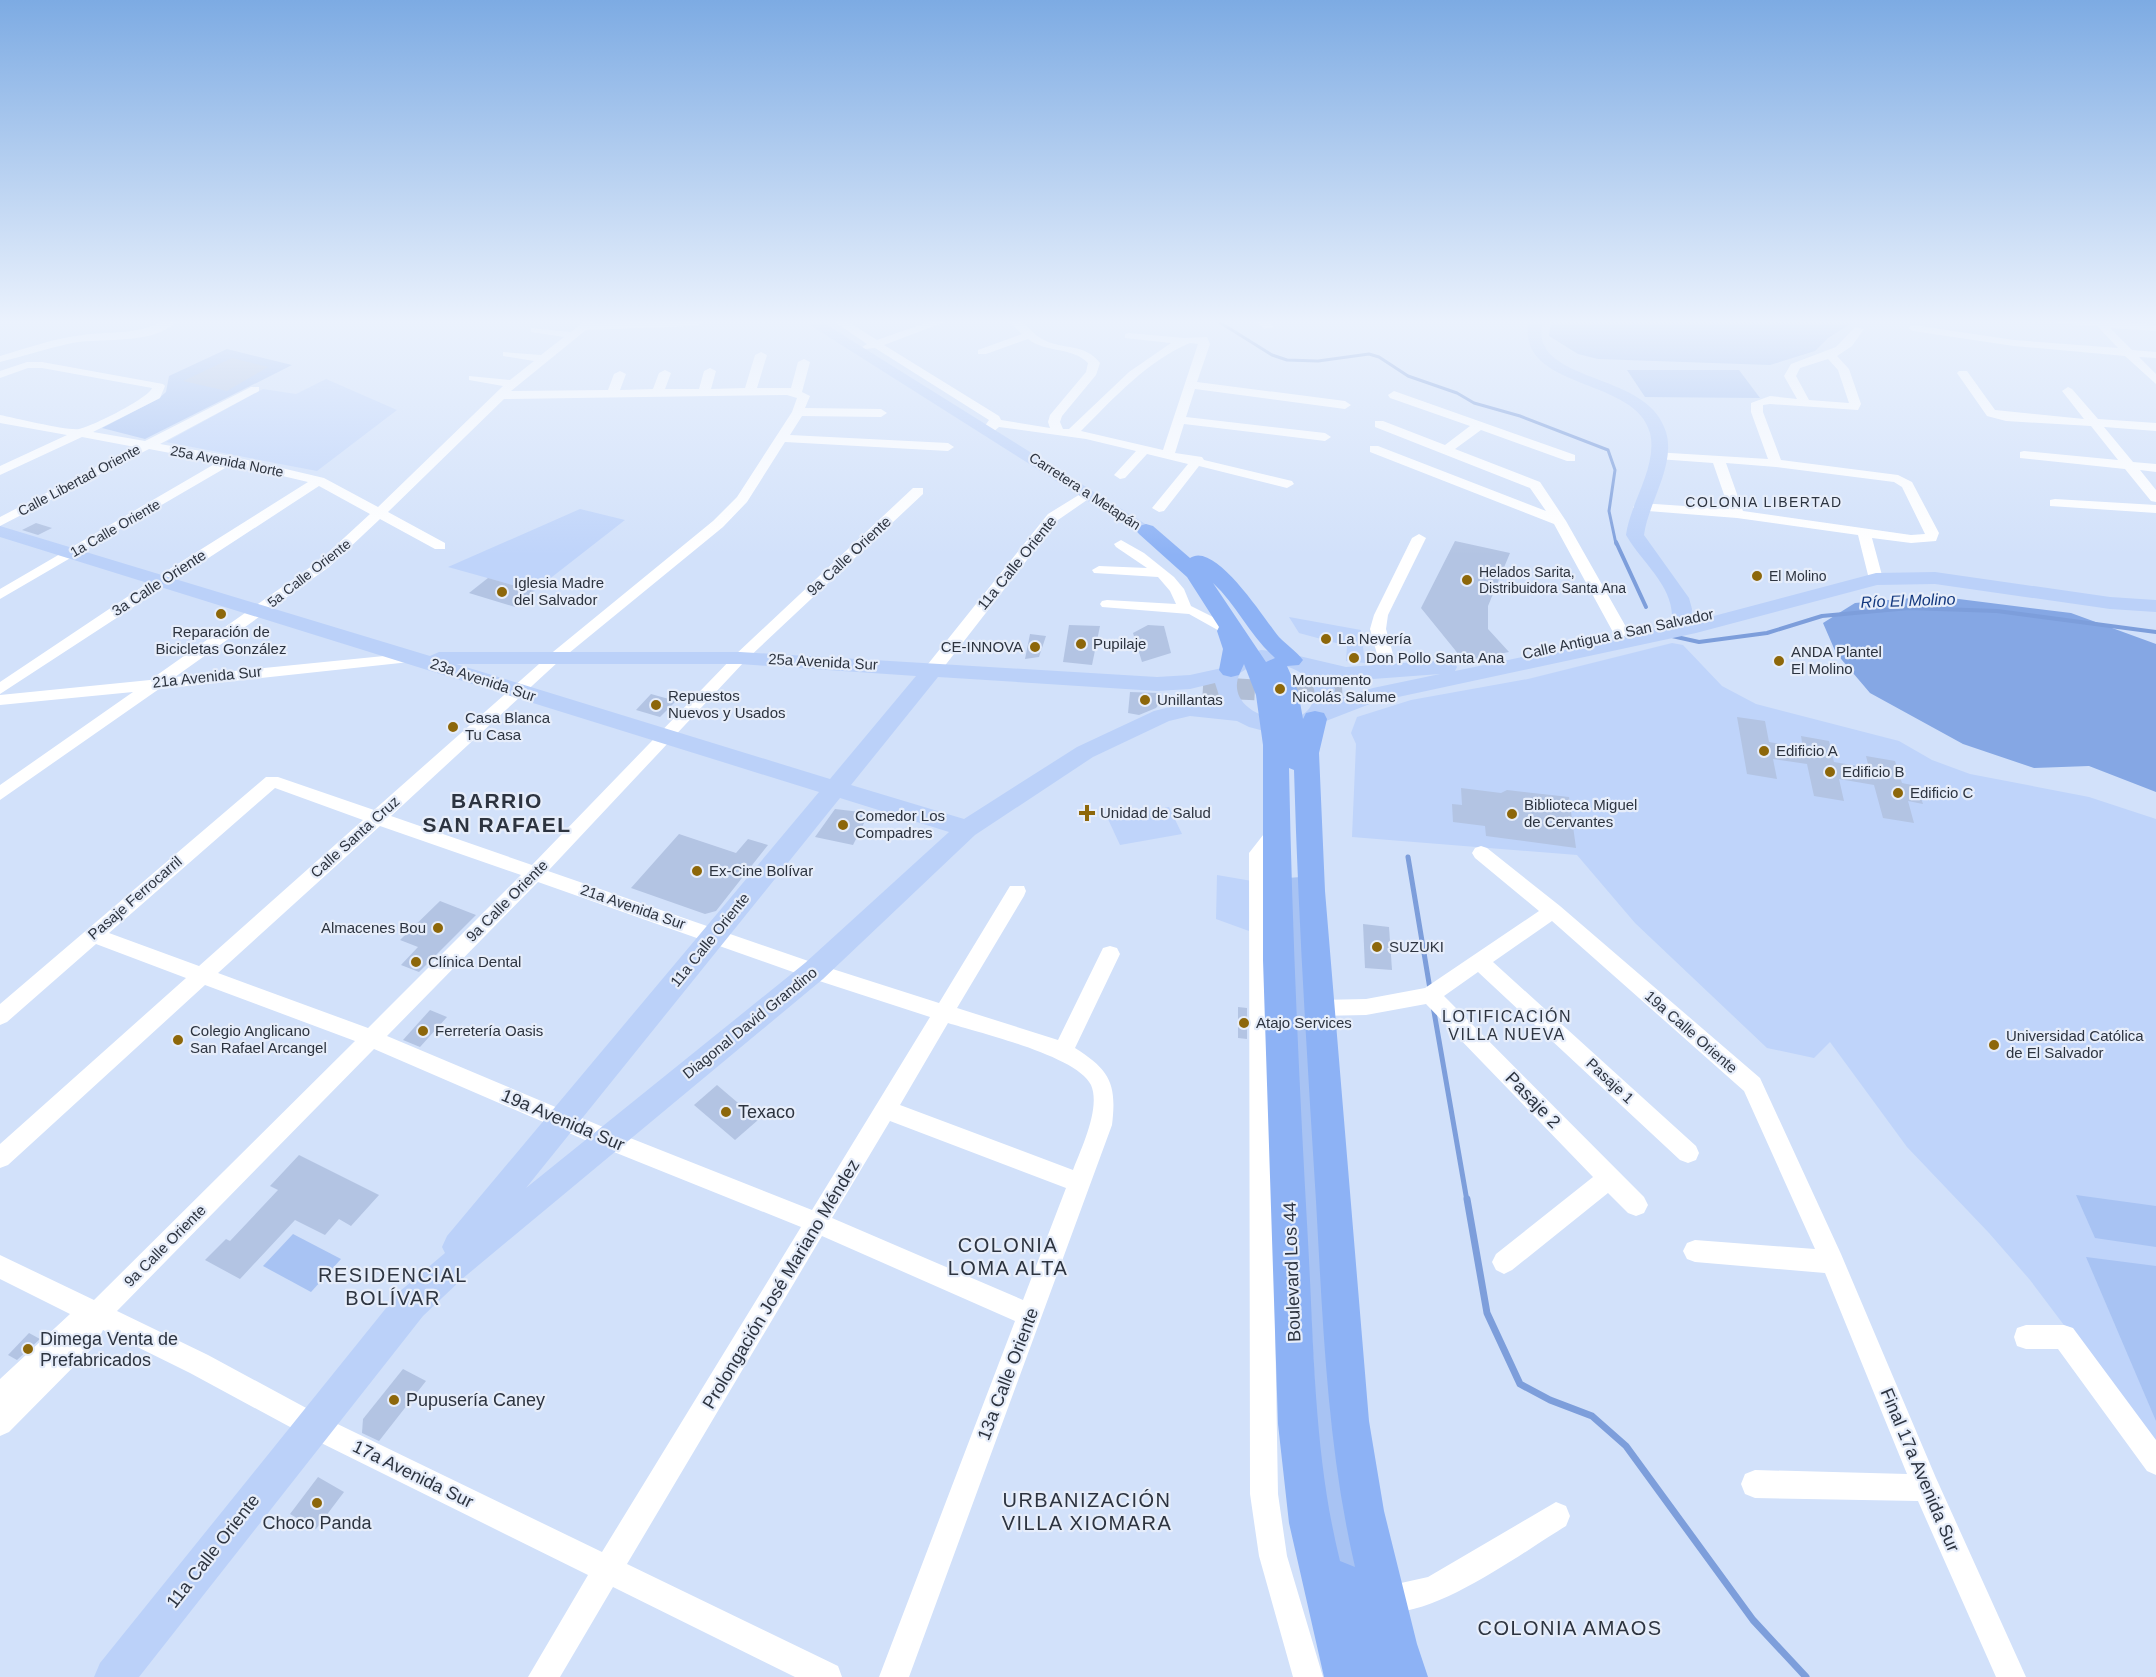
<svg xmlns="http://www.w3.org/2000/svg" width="2156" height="1677" viewBox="0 0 2156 1677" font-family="Helvetica,sans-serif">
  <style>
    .built { fill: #bfd4fa }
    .green { fill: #a8c3f3 }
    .forest { fill: #85a7e4 }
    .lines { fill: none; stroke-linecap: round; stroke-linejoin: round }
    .stream-far3 { stroke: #7d9edb; stroke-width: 3 }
    .stream-far2 { stroke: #7d9edb; stroke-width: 4 }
    .stream-far1 { stroke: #7d9edb; stroke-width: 5 }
    .stream { stroke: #7d9edb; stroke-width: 7 }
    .building { fill: #b3c4e3 }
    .major-tunnel { stroke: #b1bed5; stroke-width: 21; stroke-dasharray: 21 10; stroke-linecap: butt }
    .minor { fill: #fff; fill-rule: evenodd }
    .major { fill: #bbd1f9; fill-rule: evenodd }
    .highway { fill: #8db2f5; fill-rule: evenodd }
    .poi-dot { fill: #8d670a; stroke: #e6edfa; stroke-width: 2 }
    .labels { text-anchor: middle; stroke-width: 4.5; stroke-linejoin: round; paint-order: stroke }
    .far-street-label { font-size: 14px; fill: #2d3440; stroke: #e6edfa }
    .far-neighbourhood-label { font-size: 14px; letter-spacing: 1.5px; fill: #2d3440; stroke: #e6edfa }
    .far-poi-label { font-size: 14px; fill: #2d3440; stroke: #e6edfa; text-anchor: start }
    .street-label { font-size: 15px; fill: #2d3440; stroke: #e6edfa }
    .poi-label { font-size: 15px; fill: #2d3440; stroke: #e6edfa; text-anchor: start }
    .water-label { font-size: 16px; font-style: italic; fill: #13387e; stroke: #e6edfa }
    .neighbourhood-label { font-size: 16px; letter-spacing: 1.5px; fill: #2d3440; stroke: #e6edfa }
    .near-street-label { font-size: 18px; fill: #2d3440; stroke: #e6edfa }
    .near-poi-label { font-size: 18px; fill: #2d3440; stroke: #e6edfa; text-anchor: start }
    .near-neighbourhood-label { font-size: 20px; letter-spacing: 1.5px; fill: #2d3440; stroke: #e6edfa }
    .district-label { font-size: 21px; font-weight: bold; letter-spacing: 1.5px; fill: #2d3440; stroke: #e6edfa }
  </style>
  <rect width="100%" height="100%" fill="#d2e1fa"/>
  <!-- built -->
  <g class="built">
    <path d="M326 379 397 410 317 471 166 442 263 389 296 394Z"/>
    <path d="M580 509 625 520 534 591 448 567Z"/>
    <path d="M1289 617 1361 630 1365 663 1346 661 1347 646 1299 633Z"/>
    <path d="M1672 643 1683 645 1722 686 1756 704 1899 741 1932 760 1970 774 2089 797 2156 819V1447L2030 1280 1989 1233 1907 1147 1830 1042 1814 1058 1767 1048 1635 923 1577 855 1352 837 1356 744 1351 733 1357 717 1411 700 1528 679Z"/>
    <path d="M1169 807 1182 834 1120 845 1107 817Z"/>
    <path d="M1217 875 1252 881 1249 931 1216 919Z"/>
  </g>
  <!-- green -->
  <g class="green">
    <path d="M1551 320H1857L1828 338 1815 351 1770 365 1598 359 1578 354 1549 336Z"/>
    <path d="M227 349 292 365 145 439 102 428 158 399 166 392 169 376Z"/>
    <path d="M1627 370H1739L1760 398 1645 397Z"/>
    <path d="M1301 877 1368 1587 1355 1614 1321 1500 1287 878Z"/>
    <path d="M2076 1195 2156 1206V1247L2095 1238Z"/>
    <path d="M293 1234 341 1259 311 1292 263 1266Z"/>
    <path d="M2086 1257 2156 1266V1421Z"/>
  </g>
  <!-- forest -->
  <path class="forest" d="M1935 596 2071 613 2156 644V792L2089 766 2034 768 1963 744 1870 693 1836 653 1823 623 1855 603Z"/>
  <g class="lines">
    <!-- stream-far3 -->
    <path class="stream-far3" d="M1216 320 1272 355 1287 360 1318 361 1369 354 1379 357 1408 376 1457 393 1474 403 1520 416 1608 450 1615 470 1609 511 1616 544"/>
    <!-- stream-far2 -->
    <g class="stream-far2">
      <path d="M1616 542 1646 607"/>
      <path d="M1672 636 1699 642 1767 633 1822 616 1909 608 1997 611 2156 632"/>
    </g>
    <!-- stream-far1 -->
    <g class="stream-far1">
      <path d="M1408 857 1430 989"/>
      <path d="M1433 1006 1467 1201"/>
    </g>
    <!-- stream -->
    <path class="stream" d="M1467 1199 1487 1313 1520 1384 1550 1400 1592 1416 1626 1446 1753 1620 1806 1677"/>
  </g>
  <!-- building -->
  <g class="building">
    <path d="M232 358 268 367 227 391 183 381Z"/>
    <path d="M36 523 52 528 38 535 22 530Z"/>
    <path d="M1455 541 1510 553 1488 606V629L1509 652 1464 661 1421 608Z"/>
    <path d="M488 578 534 591 515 607 469 593Z"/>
    <path d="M1069 625 1100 626 1092 665 1063 662Z"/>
    <path d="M1148 625 1164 626 1171 653 1142 662 1133 633Z"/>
    <path d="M1030 634 1046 636 1039 657 1025 659Z"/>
    <path d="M1130 692 1158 693 1161 701 1156 708 1139 715 1128 713Z"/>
    <path d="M651 694 676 701 660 717 636 710Z"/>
    <path d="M1737 717 1765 721 1769 742 1803 748 1801 736 1829 741 1834 762 1869 768 1866 756 1895 761 1902 783 1917 786 1923 804 1908 801 1914 823 1883 818 1874 785 1839 779 1844 801 1814 796 1807 764 1773 759 1777 779 1747 774Z"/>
    <path d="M1461 788 1501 793 1507 790 1569 797 1576 848 1486 836 1485 826 1453 822 1452 804 1462 805Z"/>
    <path d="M835 809 869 813 853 845 815 837Z"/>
    <path d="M679 834 736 853 748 839 768 845 716 911 705 914 631 888Z"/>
    <path d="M440 901 476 915 419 972 401 965 418 947 400 940Z"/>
    <path d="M1363 924 1389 927 1392 970 1365 968Z"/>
    <path d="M1238 1007 1247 1008V1039L1238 1038Z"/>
    <path d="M430 1010 447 1017 420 1047 403 1040Z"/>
    <path d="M717 1085 758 1120 735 1140 694 1105Z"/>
    <path d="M299 1155 379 1195 351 1226 339 1219 325 1235 295 1220 240 1279 205 1260 226 1239 230 1241 278 1190 270 1186Z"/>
    <path d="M29 1333 40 1339 17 1360 8 1355Z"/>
    <path d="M403 1369 426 1381 379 1441 362 1433 363 1419Z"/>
    <path d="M318 1477 344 1492 316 1529 290 1514Z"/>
  </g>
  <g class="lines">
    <!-- major-tunnel -->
    <path class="major-tunnel" d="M1203 687 1257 690 1342 686"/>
    <!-- minor -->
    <g class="minor">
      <path d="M166 320H179C152 346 106 337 72 343 48 348 24 356 0 362V356C27 348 55 338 83 335 111 331 140 335 166 320Z"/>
      <path d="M585 320H597L594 323 698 320 701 323 696 326 586 330 511 391 608 390 614 374 620 371 626 374 620 390 653 389 659 373 665 370 671 373 665 389H699L704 371 710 368 716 371 711 389 745 388 755 355 761 352 767 355 757 388H791L798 362 804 359 810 362 802 392 810 396 805 408 881 409 887 413 881 417 802 416 790 435 948 443 954 447 948 451 785 442 747 502 723 527 558 662 391 816 532 865 735 655 913 488H923V494L745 661 548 871 817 964 939 1003 1010 886H1024L1026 891 1024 896 957 1008 1058 1040 1103 948 1110 946 1117 948 1120 954 1075 1048C1110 1070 1117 1084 1112 1125L909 1677H879L1015 1321 822 1236 627 1564 838 1666 842 1677H795L613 1587 560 1677H528L588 1575 303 1434 190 1373 103 1330 96 1344 9 1432 0 1436V1379L70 1314 0 1279V1255L94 1300 355 1041 205 985 8 1165 0 1168V1144L186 978 96 944 7 1022 0 1025V1004L266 777H278L374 810 548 656 713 521 737 497 792 412 797 398 787 395 504 399 388 512 445 543V549H435L380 519 329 567 175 677 414 653 419 655 422 658 419 661 159 689 0 800V785L133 692 0 705V695L150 680 319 561 370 514 319 486 0 694V682L157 577 308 482 232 464 0 599V589L218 462 149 449 0 526V517L135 447 82 437 0 475V466L67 435 0 423V415C15 418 68 431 79 429 91 427 149 398 152 388L42 368H28L0 378V371L27 362H42L163 384 165 386 160 398 93 432 145 441 251 387H259V391L160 444 230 456 324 478 378 507 503 386 469 380V376L510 380 534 361 503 356V352L541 355 564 337 531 332V328L571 332ZM275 788 363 820 199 966 109 933ZM380 826 521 875 368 1028 218 973ZM538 882 807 977 930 1017 812 1210 615 1132 387 1036ZM948 1023C980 1033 1077 1056 1091 1085 1101 1108 1081 1149 1073 1170L900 1105ZM374 1049 599 1146 801 1227 602 1552 321 1416 208 1355 117 1311ZM890 1121 1066 1188 1023 1300 832 1218Z"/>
      <path d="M832 320H845L877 340 934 320H950L884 345 999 416 1001 420 1050 428 1048 422 1050 415 1086 372 1088 363C1073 347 1046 353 1028 339L986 354H978V350L1022 334 1008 320C1028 320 1028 332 1044 340 1063 350 1085 343 1100 363L1096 375 1062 416 1060 422 1063 429H1069L1129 372 1171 343 1125 338V334L1129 333 1184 338 1207 337 1210 344 1197 382 1345 401 1351 405 1345 409 1195 389 1186 417 1325 433 1331 437 1325 441 1184 424 1175 453 1202 457 1204 460 1292 481 1294 484 1287 488 1199 466 1164 511 1159 512 1152 508 1188 464 1147 454 1125 478 1120 479 1114 475 1136 451 1086 439 999 427 992 433H984L982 430 989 420 875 348 864 349 862 347 867 344ZM1190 343 1198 344 1163 450 1081 431C1114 398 1147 361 1190 343Z"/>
      <path d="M1254 320H1266L1273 327 1264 329Z"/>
      <path d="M2052 320H2103L2156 325V331L2110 328 2132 350 2156 352V358L2139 357 2156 374V384L2125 356 2014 346 1913 331 1908 328 1913 325 2014 340 2118 348 2097 326 2057 323Z"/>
      <path d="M1855 327 1864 329 1852 346 1837 356 1849 369 1861 404 1858 410 1770 404 1763 405V412L1781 460 1898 475 1912 482 1939 533 1936 541 1911 543 1872 538 1883 579 1876 583 1869 579 1858 535 1737 518 1635 510 1633 507 1640 503 1729 509 1713 463 1658 459 1654 458V452L1768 459 1751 412V403L1770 396 1797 399 1784 376 1791 364 1836 347ZM1828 359 1838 370 1849 403 1809 400 1796 376 1800 368ZM1726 463 1776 467 1894 482 1902 487 1925 534 1911 535 1743 511Z"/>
      <path d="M1959 371H1967L1995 410 2084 419 2062 391 2068 387 2072 389 2098 419 2156 423V431L2104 427 2133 462 2156 464V472L2140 470 2156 490V502L2151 501 2125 469 2020 458V452L2024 451 2118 460 2091 426 2006 421 1987 416 1957 373Z"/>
      <path d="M1394 391 1575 455V461H1567L1481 430 1455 449 1540 482 1566 521 1630 634 1627 637 1622 639 1614 634 1554 524 1370 452V446H1378L1546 511 1530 488 1375 427V421H1383L1445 445 1470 426 1390 398 1388 395Z"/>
      <path d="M1082 493 1087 494V500L1058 520 940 672H928L926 668 928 664 1048 514Z"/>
      <path d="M2055 499 2156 505V513L2050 506V500Z"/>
      <path d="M1419 534 1426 538 1388 615 1386 629 1398 672 1390 677 1382 672 1370 629 1374 615 1412 538Z"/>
      <path d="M1121 540 1144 553 1174 577 1184 589 1191 606 1233 627 1236 630 1233 633H1223L1189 614 1102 607 1100 604 1102 601 1107 600 1176 604 1170 591 1158 577 1094 573 1092 570 1099 566 1147 568 1116 547 1114 544Z"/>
      <path d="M1273 828 1279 830 1282 835 1267 854 1278 1494 1287 1556 1323 1677H1293L1259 1556 1250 1494 1249 853 1267 830Z"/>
      <path d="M1481 846 1487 848 1560 906 1760 1078 1841 1254 1936 1478 2026 1677H1996L1918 1501 1755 1498 1745 1494 1741 1484 1745 1474 1755 1470 1907 1474 1825 1273 1695 1262 1687 1259 1683 1251 1687 1243 1695 1240 1815 1249 1744 1091 1552 921 1493 962 1696 1146 1699 1153 1696 1160 1688 1163 1680 1160 1478 972 1444 996 1644 1197 1648 1205 1644 1213 1636 1216 1628 1213 1608 1193 1512 1270 1504 1274 1496 1270 1492 1262 1496 1254 1593 1177 1426 1004 1366 1015 1319 1016 1312 1014 1309 1008 1312 1002 1319 1000 1366 999 1425 988 1539 911 1475 858 1472 853 1475 848Z"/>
      <path d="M2026 1325H2064L2073 1328 2156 1440V1475L2147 1471 2058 1349H2026L2017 1346 2014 1337 2017 1328Z"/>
      <path d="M1556 1502 1566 1506 1570 1516 1566 1526C1524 1551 1421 1629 1374 1609L1370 1599 1374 1589 1428 1577Z"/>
    </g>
    <!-- major -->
    <g class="major">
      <path d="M802 320H819L1155 530 1146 535 1140 534Z"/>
      <path d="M1529 320H1543C1542 328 1540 336 1543 343 1559 383 1650 377 1666 432 1676 465 1648 503 1644 535L1689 598 1692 609 1691 622 1876 573 1935 572 2110 597 2156 600V612L2110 609 1935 584 1877 585 1696 633 1375 702 1295 733 1276 734 1249 727 1237 721 1190 716 1169 721 1093 757 975 835 823 979 462 1279 423 1316 139 1677H94L100 1663 399 1292 445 1253 442 1247 447 1236 819 792 0 537V526L430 656 439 652H740L1157 677 1190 675 1222 668 1237 656 1261 650 1282 652 1346 667 1447 660 1454 662 1457 667 1455 671 1677 625 1672 620C1674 586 1642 563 1626 535 1630 503 1658 466 1650 433 1636 376 1514 391 1529 320ZM1256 663C1277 662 1305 667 1314 689 1319 741 1218 719 1240 673ZM456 664H740L916 676 830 779ZM1440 674 1373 688 1334 700 1335 689 1328 676 1346 681ZM938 677 1157 691 1190 689 1215 683 1222 705 1190 702 1154 711 1077 747 964 819 851 785ZM840 798 949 832 805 963 526 1188Z"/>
    </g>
    <!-- highway -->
    <path class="highway" d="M1146 524 1153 526 1190 558C1215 540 1265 620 1279 637 1287 645 1296 651 1303 660L1299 665 1287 666 1298 691 1303 719 1306 713 1315 711 1324 713 1327 719 1319 753 1325 891 1369 1421 1384 1511 1417 1644 1428 1677H1324L1289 1523 1278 1424 1263 960V745L1256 695 1244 664 1239 675 1231 677 1223 675 1219 670 1223 649 1217 631 1219 627 1187 577 1139 534 1136 530 1139 526ZM1213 583C1237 605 1250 636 1275 658L1266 662ZM1289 768 1294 770C1298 914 1307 1057 1316 1201 1323 1324 1327 1446 1355 1567L1340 1561C1314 1456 1314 1348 1308 1241 1299 1083 1292 926 1289 768Z"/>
  </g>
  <!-- sky -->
  <linearGradient id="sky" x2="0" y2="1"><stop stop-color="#7dabe3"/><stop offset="0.58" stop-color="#ebf2fd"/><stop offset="1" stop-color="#ebf2fd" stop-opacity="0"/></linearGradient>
  <rect width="2156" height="555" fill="url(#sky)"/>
  <!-- markers -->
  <g class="poi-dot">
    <circle cx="1757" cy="576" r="6"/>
    <circle cx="1467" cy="580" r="6"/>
    <circle cx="502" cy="592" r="6"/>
    <circle cx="221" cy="614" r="6"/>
    <circle cx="1326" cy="639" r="6"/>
    <circle cx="1081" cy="644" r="6"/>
    <circle cx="1035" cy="647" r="6"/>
    <circle cx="1354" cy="658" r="6"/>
    <circle cx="1779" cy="661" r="6"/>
    <circle cx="1280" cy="689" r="6"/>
    <circle cx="1145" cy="700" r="6"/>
    <circle cx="656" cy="705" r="6"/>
    <circle cx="453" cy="727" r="6"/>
    <circle cx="1764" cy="751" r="6"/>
    <circle cx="1830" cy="772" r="6"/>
    <circle cx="1898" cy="793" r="6"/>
    <path d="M1084 804h6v6h6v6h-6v6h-6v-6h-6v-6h6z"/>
    <circle cx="1512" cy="814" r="6"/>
    <circle cx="843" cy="825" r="6"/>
    <circle cx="697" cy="871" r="6"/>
    <circle cx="438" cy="928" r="6"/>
    <circle cx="1377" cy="947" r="6"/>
    <circle cx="416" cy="962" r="6"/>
    <circle cx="1244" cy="1023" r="6"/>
    <circle cx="423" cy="1031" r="6"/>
    <circle cx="178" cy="1040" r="6"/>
    <circle cx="1994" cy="1045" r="6"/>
    <circle cx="726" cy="1112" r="6"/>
    <circle cx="28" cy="1349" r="6"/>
    <circle cx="394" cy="1400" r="6"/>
    <circle cx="317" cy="1503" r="6"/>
  </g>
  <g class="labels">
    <!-- far-street labels -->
    <g class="far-street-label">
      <text transform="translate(227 461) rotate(11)" y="5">25a Avenida Norte</text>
      <text transform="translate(79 480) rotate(-28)" y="5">Calle Libertad Oriente</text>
      <text transform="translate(1085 491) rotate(33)" y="5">Carretera a Metapán</text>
      <text transform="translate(115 528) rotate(-30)" y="5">1a Calle Oriente</text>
      <text transform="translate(309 573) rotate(-38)" y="5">5a Calle Oriente</text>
    </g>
    <!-- far-neighbourhood labels -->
    <g class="far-neighbourhood-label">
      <text x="1764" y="507">COLONIA LIBERTAD</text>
    </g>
    <!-- far-poi labels -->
    <g class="far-poi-label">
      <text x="1479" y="577">Helados Sarita,<tspan x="1479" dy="16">Distribuidora Santa Ana</tspan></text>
      <text x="1769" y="581">El Molino</text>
    </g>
    <!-- street labels -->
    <g class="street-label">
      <text transform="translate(849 556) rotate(-43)" y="5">9a Calle Oriente</text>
      <text transform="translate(1017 563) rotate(-51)" y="5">11a Calle Oriente</text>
      <text transform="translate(159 583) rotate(-33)" y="5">3a Calle Oriente</text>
      <text transform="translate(1618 634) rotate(-12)" y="5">Calle Antigua a San Salvador</text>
      <text transform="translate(823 662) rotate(3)" y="5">25a Avenida Sur</text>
      <text transform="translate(207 677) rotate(-6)" y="5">21a Avenida Sur</text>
      <text transform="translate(483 680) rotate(18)" y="5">23a Avenida Sur</text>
      <text transform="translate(355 837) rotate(-42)" y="5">Calle Santa Cruz</text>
      <text transform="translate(135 898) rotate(-41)" y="5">Pasaje Ferrocarril</text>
      <text transform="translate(507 901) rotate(-45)" y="5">9a Calle Oriente</text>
      <text transform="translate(633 907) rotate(19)" y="5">21a Avenida Sur</text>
      <text transform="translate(710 940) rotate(-51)" y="5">11a Calle Oriente</text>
      <text transform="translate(750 1023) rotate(-39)" y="5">Diagonal David Grandino</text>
      <text transform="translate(1691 1032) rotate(41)" y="5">19a Calle Oriente</text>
      <text transform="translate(1610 1081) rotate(43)" y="5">Pasaje 1</text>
      <text transform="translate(165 1246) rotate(-45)" y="5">9a Calle Oriente</text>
    </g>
    <!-- poi labels -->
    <g class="poi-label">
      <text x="514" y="588">Iglesia Madre<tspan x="514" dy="17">del Salvador</tspan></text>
      <text x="221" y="637" text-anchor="middle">Reparación de<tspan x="221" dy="17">Bicicletas González</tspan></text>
      <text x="1338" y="644">La Nevería</text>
      <text x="1093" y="649">Pupilaje</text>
      <text x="1023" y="652" text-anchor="end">CE-INNOVA</text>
      <text x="1791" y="657">ANDA Plantel<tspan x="1791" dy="17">El Molino</tspan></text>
      <text x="1366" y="663">Don Pollo Santa Ana</text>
      <text x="1292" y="685">Monumento<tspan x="1292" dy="17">Nicolás Salume</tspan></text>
      <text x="668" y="701">Repuestos<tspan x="668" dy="17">Nuevos y Usados</tspan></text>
      <text x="1157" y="705">Unillantas</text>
      <text x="465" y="723">Casa Blanca<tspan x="465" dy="17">Tu Casa</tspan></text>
      <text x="1776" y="756">Edificio A</text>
      <text x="1842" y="777">Edificio B</text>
      <text x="1910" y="798">Edificio C</text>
      <text x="1524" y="810">Biblioteca Miguel<tspan x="1524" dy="17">de Cervantes</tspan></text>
      <text x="1100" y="818">Unidad de Salud</text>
      <text x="855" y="821">Comedor Los<tspan x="855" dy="17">Compadres</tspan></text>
      <text x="709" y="876">Ex-Cine Bolívar</text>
      <text x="426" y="933" text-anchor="end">Almacenes Bou</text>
      <text x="1389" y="952">SUZUKI</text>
      <text x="428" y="967">Clínica Dental</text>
      <text x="1256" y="1028">Atajo Services</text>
      <text x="190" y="1036">Colegio Anglicano<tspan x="190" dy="17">San Rafael Arcangel</tspan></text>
      <text x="435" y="1036">Ferretería Oasis</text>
      <text x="2006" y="1041">Universidad Católica<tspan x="2006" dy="17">de El Salvador</tspan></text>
    </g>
    <!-- water labels -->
    <g class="water-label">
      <text transform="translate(1908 600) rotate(-2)" y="6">Río El Molino</text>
    </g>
    <!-- neighbourhood labels -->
    <g class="neighbourhood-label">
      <text x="1507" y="1022">LOTIFICACIÓN<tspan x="1507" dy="18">VILLA NUEVA</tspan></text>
    </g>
    <!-- near-street labels -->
    <g class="near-street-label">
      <text transform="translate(1533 1100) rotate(46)" y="6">Pasaje 2</text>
      <text transform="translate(563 1120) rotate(23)" y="6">19a Avenida Sur</text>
      <text transform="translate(1292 1272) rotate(-92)" y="6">Boulevard Los 44</text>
      <text transform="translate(781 1284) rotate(-59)" y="6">Prolongación José Mariano Méndez</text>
      <text transform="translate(1008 1374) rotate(-69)" y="6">13a Calle Oriente</text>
      <text transform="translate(1920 1470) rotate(67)" y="6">Final 17a Avenida Sur</text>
      <text transform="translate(413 1474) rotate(26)" y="6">17a Avenida Sur</text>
      <text transform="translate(213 1551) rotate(-52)" y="6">11a Calle Oriente</text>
    </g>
    <!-- near-poi labels -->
    <g class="near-poi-label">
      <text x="738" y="1118">Texaco</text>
      <text x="40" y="1345">Dimega Venta de<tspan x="40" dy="21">Prefabricados</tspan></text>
      <text x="406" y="1406">Pupusería Caney</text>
      <text x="317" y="1529" text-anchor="middle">Choco Panda</text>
    </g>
    <!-- near-neighbourhood labels -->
    <g class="near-neighbourhood-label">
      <text x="1008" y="1252">COLONIA<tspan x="1008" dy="23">LOMA ALTA</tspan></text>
      <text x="393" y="1282">RESIDENCIAL<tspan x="393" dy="23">BOLÍVAR</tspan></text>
      <text x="1087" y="1507">URBANIZACIÓN<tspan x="1087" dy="23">VILLA XIOMARA</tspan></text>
      <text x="1570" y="1635">COLONIA AMAOS</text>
    </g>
    <!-- district labels -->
    <g class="district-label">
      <text x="497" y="808">BARRIO<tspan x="497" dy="24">SAN RAFAEL</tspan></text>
    </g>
  </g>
</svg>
